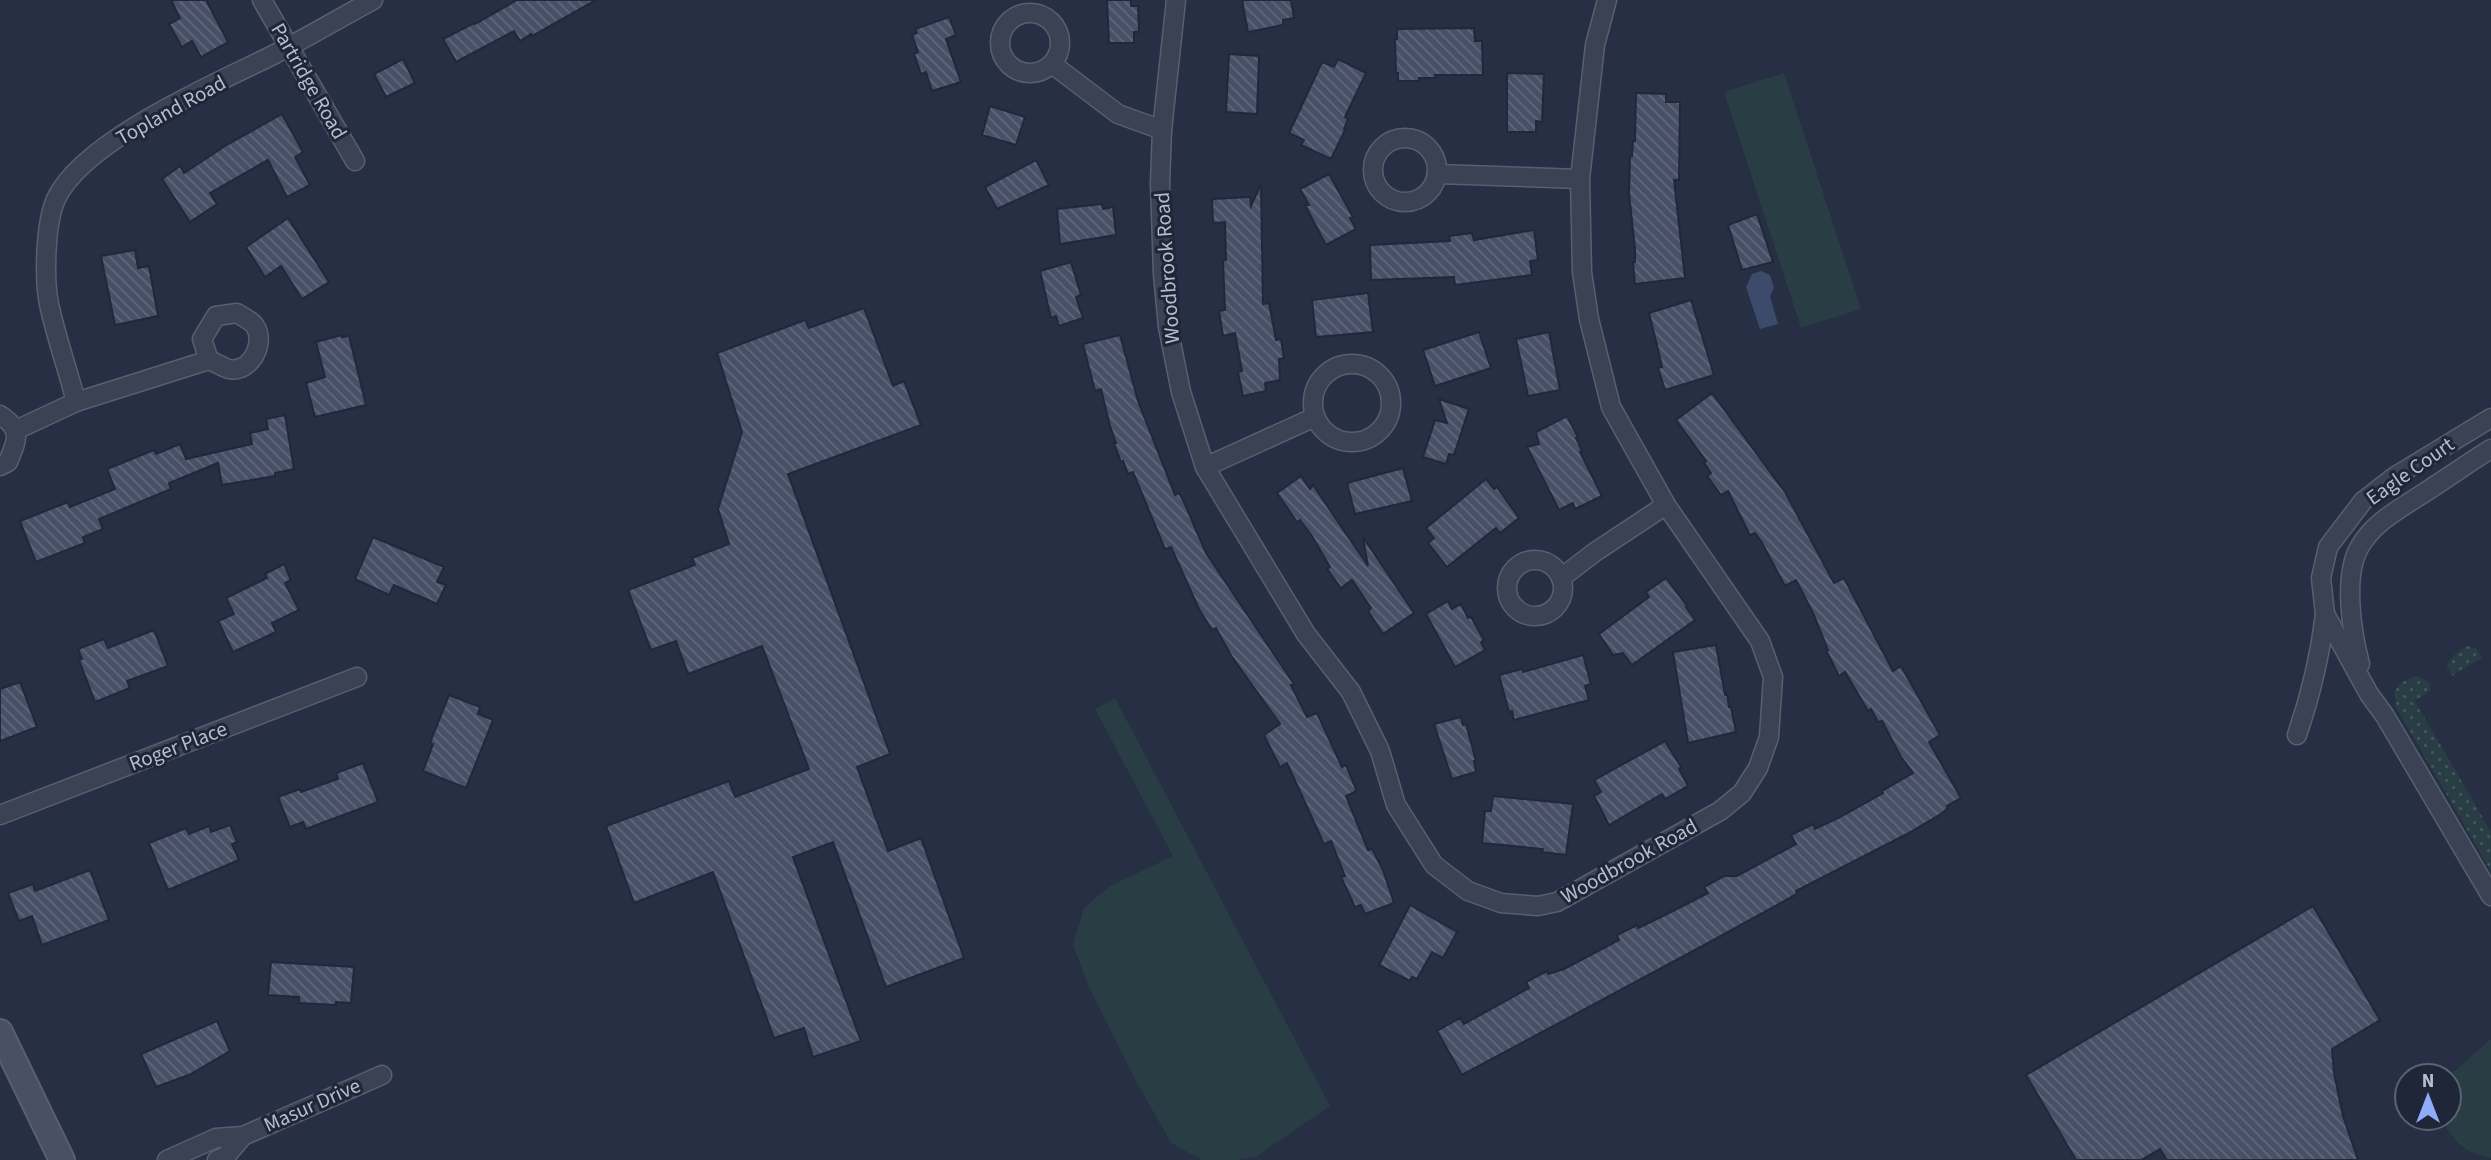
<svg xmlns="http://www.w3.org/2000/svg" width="2491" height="1160" viewBox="0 0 2491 1160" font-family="'Source Sans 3',sans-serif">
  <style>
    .grass { fill: url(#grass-dots) }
    .garden { fill: #283d44 }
    .water { fill: #3c4a6c }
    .building { fill: url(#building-back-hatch); stroke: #21283a; stroke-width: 2 }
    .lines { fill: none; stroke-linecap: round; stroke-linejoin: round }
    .minor-casing { stroke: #595f70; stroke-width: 21 }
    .secondary-casing { stroke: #595f70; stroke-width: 28 }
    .minor { stroke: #3b4253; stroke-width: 18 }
    .secondary { stroke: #495066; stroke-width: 24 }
    .labels { text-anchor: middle; stroke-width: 6; stroke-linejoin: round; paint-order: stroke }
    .street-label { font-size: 21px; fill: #b8bdcd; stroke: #1f2638 }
  </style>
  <defs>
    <pattern id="grass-dots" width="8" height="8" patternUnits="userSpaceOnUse" patternTransform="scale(1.75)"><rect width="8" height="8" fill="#283d44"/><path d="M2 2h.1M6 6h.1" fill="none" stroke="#45575e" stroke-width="1.8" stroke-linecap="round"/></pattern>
    <pattern id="building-back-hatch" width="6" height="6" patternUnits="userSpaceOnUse" patternTransform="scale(1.75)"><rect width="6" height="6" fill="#485068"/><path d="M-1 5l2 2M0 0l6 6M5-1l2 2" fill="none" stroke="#60677c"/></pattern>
  </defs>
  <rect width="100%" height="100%" fill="#262f43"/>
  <!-- grass -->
  <g class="grass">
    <path d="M2468 646 2476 648 2482 658 2452 676 2447 666C2451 655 2458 652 2468 646Z"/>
    <path d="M2416 676 2424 679 2431 684 2430 691 2415 701 2491 832V871L2397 709 2394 692 2400 683Z"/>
  </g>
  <!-- garden -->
  <g class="garden">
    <path d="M1784 73 1861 309 1801 328 1724 92Z"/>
    <path d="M1115 698 1330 1106 1256 1157 1236 1160H1202L1171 1143 1136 1081 1088 985 1073 945 1084 908 1110 886 1173 856 1095 709Z"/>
    <path d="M2491 1039V1158C2467 1154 2451 1142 2443 1118H2449V1076Z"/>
  </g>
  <!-- water -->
  <path class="water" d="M1761 271 1770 275 1774 288 1770 296 1778 324 1760 329 1746 287 1752 274Z"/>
  <!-- building -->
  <g class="building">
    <path d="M171 0H206L228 42 201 57 192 41 182 47 169 24 180 18Z"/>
    <path d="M517 0H596L532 36 531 34 520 41 514 31 456 62 443 39 474 23 475 24Z"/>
    <path d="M1107 0H1131V6H1138L1139 32H1134V43H1109Z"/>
    <path d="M1242 0H1291L1294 18 1283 20V25L1248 32Z"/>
    <path d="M949 17 956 35 946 39 961 82 932 91 926 72 921 74 914 54 918 52 912 35 917 33 915 29Z"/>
    <path d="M1474 28 1475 41H1482L1483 75H1435L1436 78H1419V81H1398V73H1396L1395 39H1397V29Z"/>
    <path d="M1229 54 1259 56 1257 114 1226 112Z"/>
    <path d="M403 59 415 83 386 97 374 74Z"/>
    <path d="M1338 59 1366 73 1345 117 1348 119 1344 129 1345 130 1331 159 1301 145 1304 140 1289 133 1322 62 1334 67Z"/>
    <path d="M1507 73 1544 74 1542 122 1536 121V132H1507Z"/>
    <path d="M1636 93 1666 94V102H1680L1679 180H1674L1685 278 1635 284 1633 262H1635V249L1629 193 1630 156H1632L1633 141H1635Z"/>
    <path d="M990 106 1025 117 1016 145 982 135Z"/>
    <path d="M282 114 303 152 295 157 310 185 287 197 268 160 210 193 217 204 190 222 162 179 180 166 184 173 225 146Z"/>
    <path d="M1036 160 1049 185 997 209 985 187Z"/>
    <path d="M1329 174 1353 217 1350 218 1356 229 1326 245 1305 205H1309L1300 189Z"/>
    <path d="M1261 184 1263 304 1269 303 1276 340 1281 339 1284 358 1279 359 1280 380 1265 383 1266 391 1243 396 1238 372 1242 371 1235 333 1223 336 1219 311 1225 310 1223 260H1226L1225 222 1213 223 1212 199 1250 197 1251 206Z"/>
    <path d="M1102 204 1103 209 1113 207 1116 235 1060 244 1057 209Z"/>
    <path d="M1757 214 1773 262 1742 270 1728 225Z"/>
    <path d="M288 218 329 282 302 299 281 266 265 277 246 247Z"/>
    <path d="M1534 230 1538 260 1530 261 1532 275 1455 285 1454 277 1371 280 1370 245 1450 241 1449 236 1472 233 1474 240Z"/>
    <path d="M135 250 138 268 149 266 158 316 115 325 101 256Z"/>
    <path d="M1071 262 1081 295 1076 297 1083 318 1059 326 1056 316 1051 318 1040 271Z"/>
    <path d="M1368 293 1373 332 1316 337 1312 300Z"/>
    <path d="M1691 300 1714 375 1665 390 1658 368 1662 367 1656 341 1649 313Z"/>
    <path d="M864 308 893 386 904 381 921 425 788 474 890 754 857 767 888 851 921 838 964 958 886 987 833 842 793 857 861 1041 813 1057 804 1028 774 1038 713 872 634 903 606 826 729 781 735 797 809 769 762 646 688 674 676 641 651 650 628 590 695 565 692 558 729 544 718 509 742 432 717 353 805 320 809 328Z"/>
    <path d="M1479 332 1491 368 1435 386 1423 350Z"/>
    <path d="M1549 332 1560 390 1528 396 1516 339Z"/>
    <path d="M342 335V337L349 336 366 405 315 417 306 383 325 377 316 342Z"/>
    <path d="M1120 335 1138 401 1175 495 1179 493 1183 500 1206 553 1294 684 1291 685 1307 717 1317 713 1342 767 1346 765 1356 789 1355 792 1346 796 1368 850 1372 849 1383 870 1394 903 1365 914 1361 905 1355 907 1341 877 1345 876 1331 841 1324 844 1287 763 1280 767 1264 735 1280 724 1232 657 1216 628 1212 630 1199 609 1171 547 1165 549 1133 472 1128 474 1123 461 1121 462 1114 443H1116L1110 426 1101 389 1095 391 1083 344Z"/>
    <path d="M1712 393 1785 492 1834 583 1844 578 1893 671 1901 666 1940 735 1929 742 1961 798 1947 806 1948 808 1941 814 1907 834 1796 891 1797 894 1708 943 1462 1075 1437 1031 1460 1018 1464 1024 1529 988 1526 982 1547 971 1548 974 1564 969 1619 940 1617 935 1637 925 1638 928 1663 916 1708 893 1704 887 1724 876H1737L1796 844 1791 835 1813 824 1815 829 1838 818 1883 793 1882 791 1913 773 1901 757 1882 721 1878 722 1871 709 1868 711 1845 672 1839 676 1826 650H1828L1813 613 1796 580 1785 586 1761 541 1755 533 1750 535 1728 491 1721 495 1707 476 1711 473 1704 463 1706 461 1676 420Z"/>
    <path d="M1439 399 1469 409 1454 455 1449 454 1446 464 1423 457 1435 420 1447 423Z"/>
    <path d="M285 415 294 469 275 473V476L222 485 218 463 169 483 171 489 99 519 103 529 83 537 85 543 36 562 20 521 68 502 70 507 115 489 107 469 154 450 156 454 180 444 186 459 252 444 250 433 268 429 266 419Z"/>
    <path d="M1567 416 1578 437 1576 438 1582 451 1580 452 1602 496 1575 509 1573 503 1559 510 1527 447 1539 444 1536 432Z"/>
    <path d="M1403 468 1412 501 1355 514 1347 483Z"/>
    <path d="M1301 476 1310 489 1313 485 1368 566 1363 537 1414 613 1383 634 1368 611 1371 608 1352 580 1341 588 1327 569 1330 567 1312 536 1300 520 1297 522 1277 493Z"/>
    <path d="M1486 479 1494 489 1497 487 1519 518 1500 533 1496 528 1447 567 1428 543 1434 538 1426 528Z"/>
    <path d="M373 537 444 567 437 582 446 585 437 604 394 585 389 595 355 579Z"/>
    <path d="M284 564 291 580 285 583 299 610 272 623 276 632 233 652 218 621 234 614 226 598 267 578 265 574Z"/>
    <path d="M1666 578 1687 606 1686 607 1695 620 1632 665 1623 653 1613 655 1599 634 1649 597 1646 592Z"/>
    <path d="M1448 601 1452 609 1461 604 1468 618 1471 617 1484 640 1481 642 1485 650 1455 667 1426 614Z"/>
    <path d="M154 630 168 666 127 681 130 688 95 702 79 660 82 659 78 649 104 639 108 648Z"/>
    <path d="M1716 645 1725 695 1727 694 1729 707H1731L1736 732 1688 743 1673 652Z"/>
    <path d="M1583 655 1591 684 1585 686 1589 700 1514 720 1512 711 1509 712 1499 675 1522 669 1523 672Z"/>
    <path d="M20 682 37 727 0 741V689Z"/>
    <path d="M449 695 480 707 478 714 493 720 466 788 423 771 433 744 430 743Z"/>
    <path d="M1461 717 1463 725 1466 724 1476 761H1474L1476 772 1452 779 1434 724Z"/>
    <path d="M1665 741 1681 767 1679 769 1688 786 1665 799 1662 794 1609 825 1594 796 1601 792 1594 780Z"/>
    <path d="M363 763 378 802 306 829 303 822 290 827 278 797 300 789 301 792 338 779 336 773Z"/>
    <path d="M1493 796 1573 804 1566 855 1542 852 1543 849 1482 843 1485 811H1491Z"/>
    <path d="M230 825 237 842 232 844 239 860 168 890 149 843 186 828 189 834 209 826 211 832Z"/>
    <path d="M90 870 109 920 42 945 32 916 19 921 8 893 33 884 35 891Z"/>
    <path d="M1410 905 1457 932 1443 958 1432 952 1417 979 1412 977 1410 981 1379 965Z"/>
    <path d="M2313 906 2380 1020 2332 1049 2334 1073 2343 1116 2358 1160H2167L2160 1149 2141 1160H2076L2026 1075Z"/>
    <path d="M271 962 354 967 351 1003 336 1002V1005L299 1003V997L268 995Z"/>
    <path d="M217 1021 230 1051 189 1075 156 1087 141 1054Z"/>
  </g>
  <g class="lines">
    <!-- minor casing -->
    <g class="minor-casing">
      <g id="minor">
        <path d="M262 0 355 161"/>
        <path d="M1176 0 1162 130 1160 183 1163 274 1168 327 1181 392 1205 467 1306 634 1351 692 1380 751 1396 805 1434 865 1468 891 1501 903 1538 906 1557 902 1720 811 1742 793 1758 768 1769 737 1773 677 1760 641 1666 505 1611 407 1589 319 1582 272 1580 179 1595 45 1607 0"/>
        <circle cx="1030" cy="43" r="30"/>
        <path d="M1052 64 1118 114 1162 130"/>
        <circle cx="1405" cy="170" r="32"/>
        <path d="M1437 174 1580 179"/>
        <path d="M237 313C243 317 251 320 255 326 266 343 251 373 229 369 222 367 215 362 209 360L202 339 216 316Z"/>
        <circle cx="1352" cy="403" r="39"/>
        <path d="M76 402C68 370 56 337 49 304 44 279 45 223 56 199 83 140 217 83 275 54 308 37 340 18 373 0"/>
        <path d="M0 415C23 430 17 440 8 462L0 466"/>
        <path d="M2491 418 2394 477 2363 501 2328 547 2321 578 2325 614 2369 694 2385 716 2491 896"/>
        <path d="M16 430 76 402 209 360"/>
        <path d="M1205 467 1315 417"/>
        <circle cx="1535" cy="588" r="28"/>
        <path d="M1561 578 1595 552 1666 505"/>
        <path d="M2360 664C2352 634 2343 577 2359 548 2374 520 2407 505 2433 487 2452 475 2471 461 2491 449"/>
        <path d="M2297 735C2311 694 2320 657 2325 614"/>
        <path d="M0 815 357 677"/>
        <path d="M167 1160 216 1138 243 1136 382 1075"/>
        <path d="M217 1160 226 1156 243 1136"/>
      </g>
    </g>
    <!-- secondary casing -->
    <g class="secondary-casing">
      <path id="secondary" d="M0 1032 62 1160"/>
    </g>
    <!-- minor -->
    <use href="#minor" class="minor"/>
    <!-- secondary -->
    <use href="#secondary" class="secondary"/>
  </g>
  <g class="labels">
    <!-- street labels -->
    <g class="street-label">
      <text transform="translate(309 81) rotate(60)" y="7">Partridge Road</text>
      <text transform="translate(171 110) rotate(-29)" y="7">Topland Road</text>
      <text transform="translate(1167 268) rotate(-94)" y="7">Woodbrook Road</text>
      <text transform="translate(2410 471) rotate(-35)" y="7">Eagle Court</text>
      <text transform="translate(178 746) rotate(-21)" y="7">Roger Place</text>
      <text transform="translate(1629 861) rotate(-29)" y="7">Woodbrook Road</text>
      <text transform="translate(312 1105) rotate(-24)" y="7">Masur Drive</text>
    </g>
  </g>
  <!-- north arrow -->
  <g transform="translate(2428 1097)"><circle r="33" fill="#1f2638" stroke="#5c6274" stroke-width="2"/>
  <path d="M0-5L12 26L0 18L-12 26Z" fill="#90abfa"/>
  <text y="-10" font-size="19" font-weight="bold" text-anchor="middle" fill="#b8bdcd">N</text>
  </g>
</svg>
